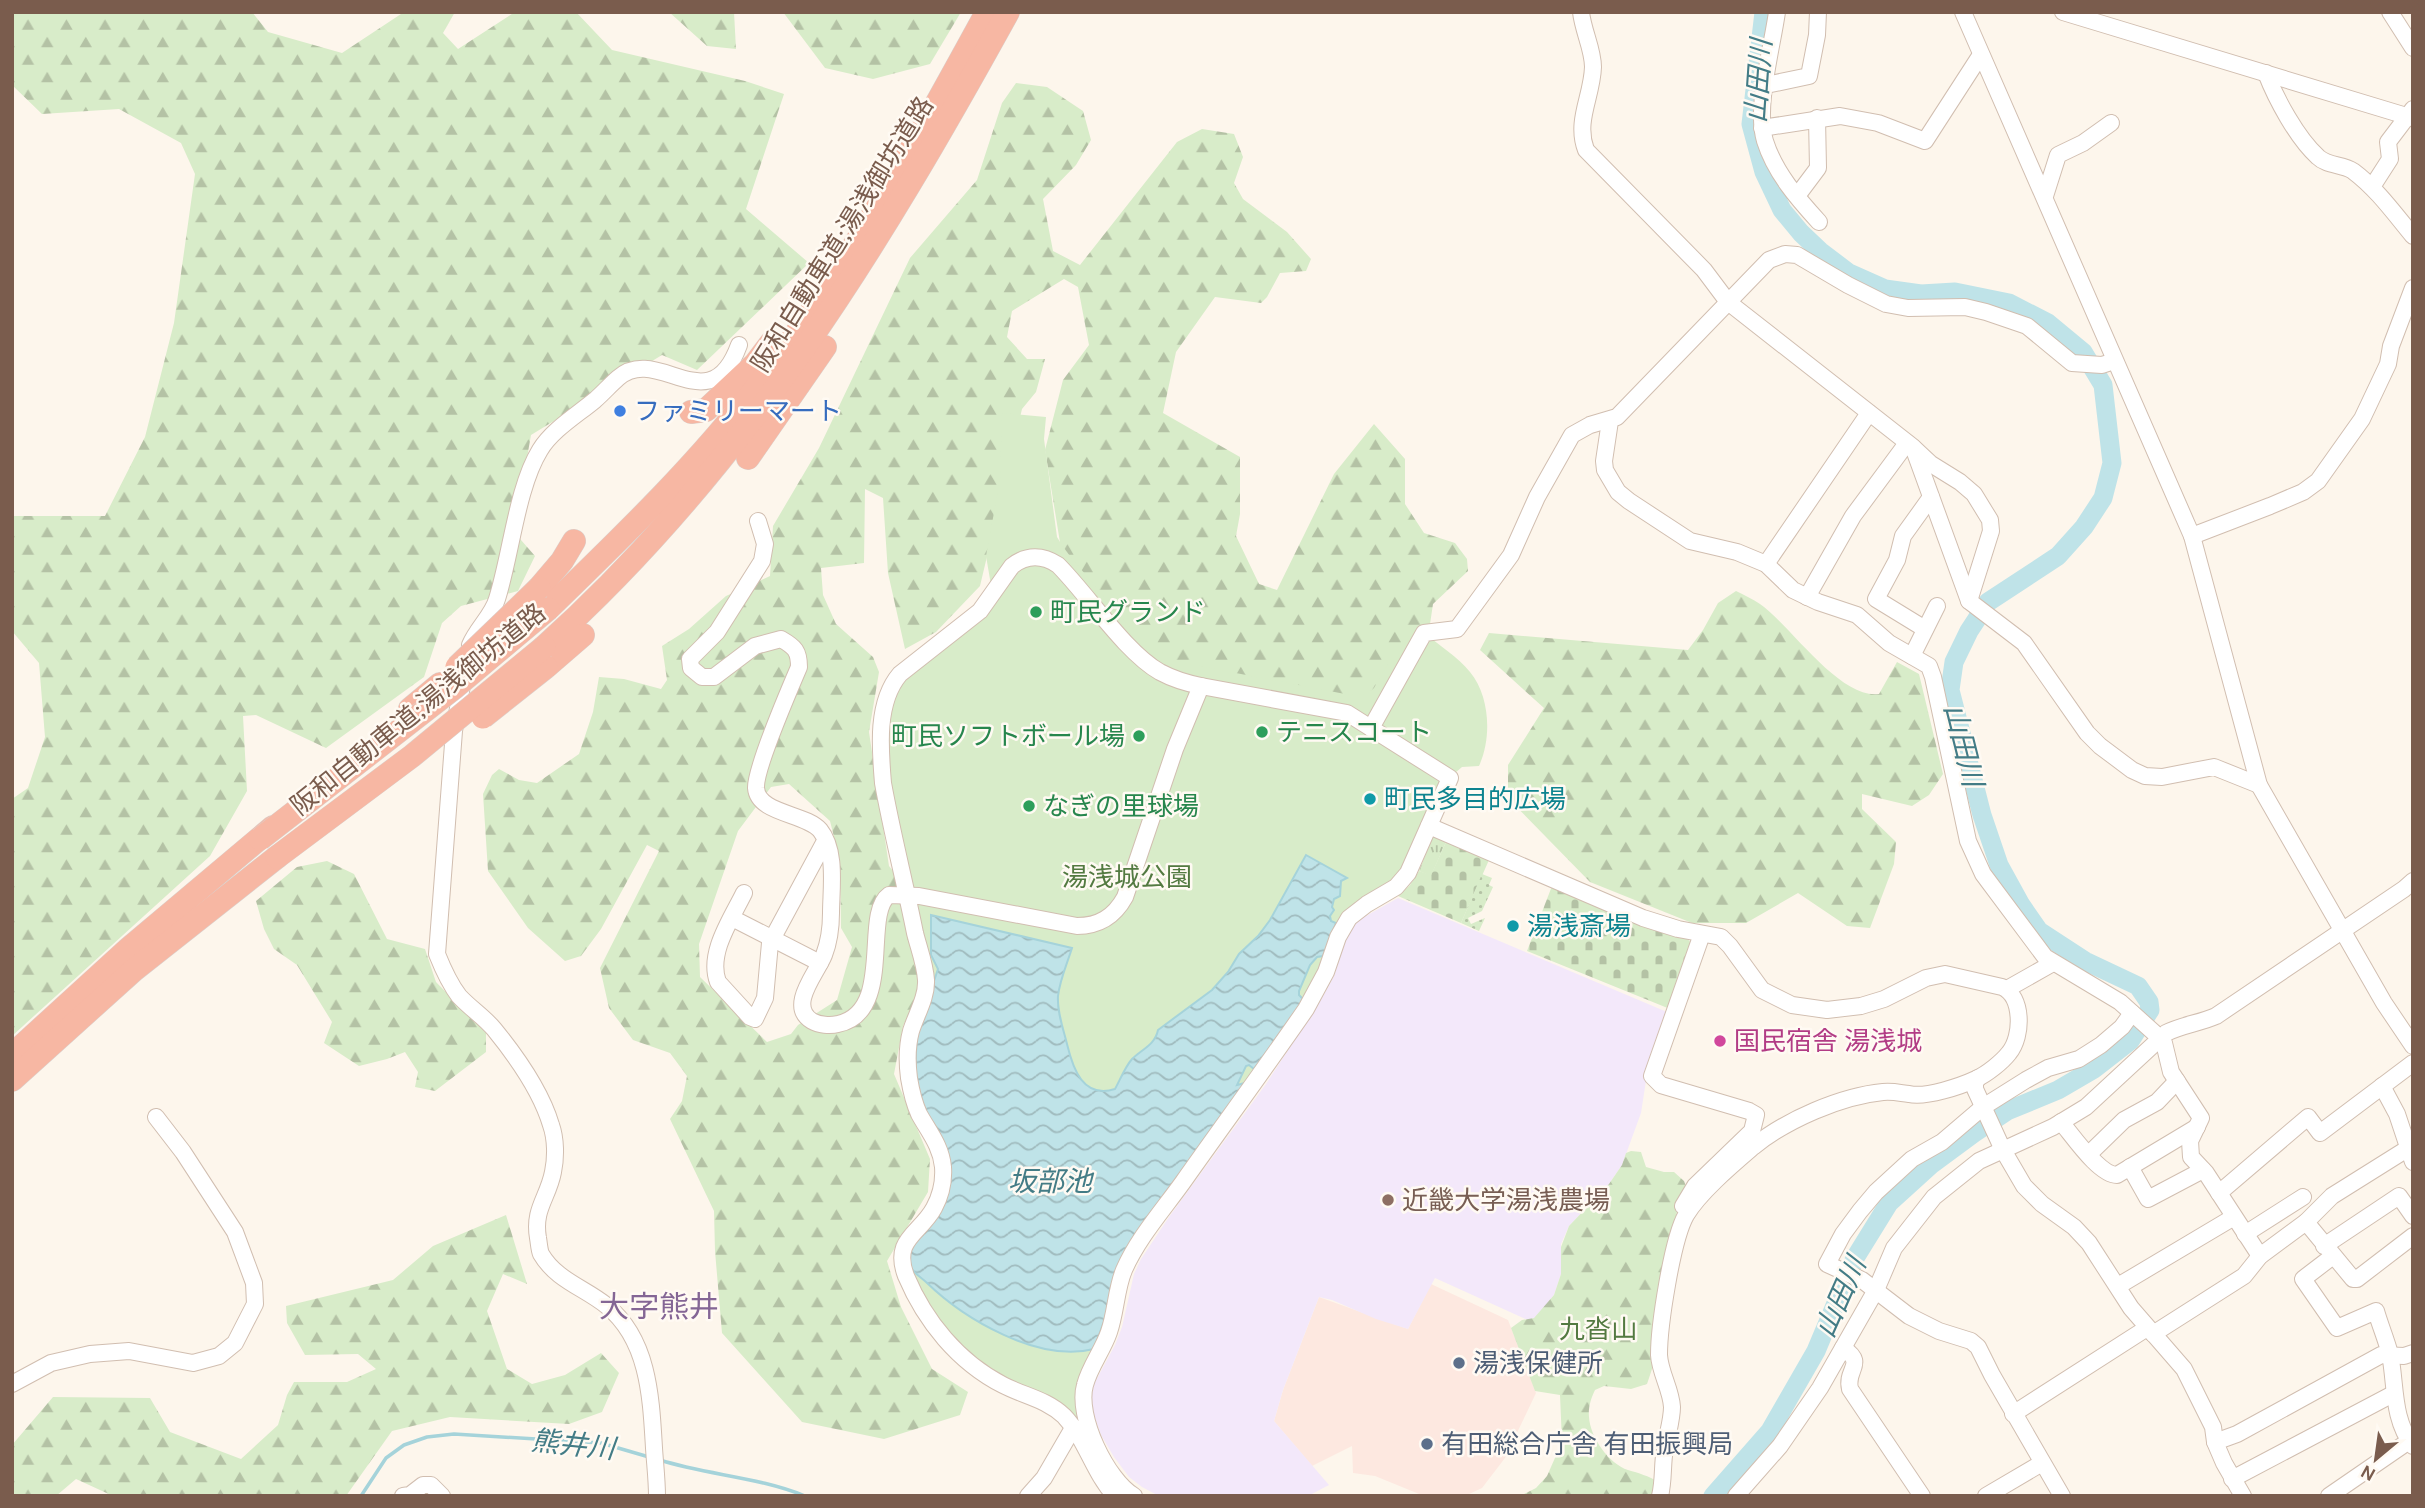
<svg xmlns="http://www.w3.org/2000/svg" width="2425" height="1508" viewBox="0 0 2425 1508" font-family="Karla,'Noto Sans JP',sans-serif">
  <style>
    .commercial { fill: #fde8e0 }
    .education { fill: #f3e8fa }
    .grass { fill: url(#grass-tufts) }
    .forest { fill: url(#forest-firs); fill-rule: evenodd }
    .cemetery { fill: url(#cemetery-stones) }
    .park { fill: #d8ecc9 }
    .garden { fill: url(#garden-dots) }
    .water { fill: url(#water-waves); stroke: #a5d3da; stroke-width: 2 }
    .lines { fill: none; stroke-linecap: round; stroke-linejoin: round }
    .stream { stroke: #a5d3da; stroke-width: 3.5 }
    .river { stroke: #bfe3e8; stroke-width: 19 }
    .minor-casing { stroke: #d1beb0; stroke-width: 18 }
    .highway-casing { stroke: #dad1cd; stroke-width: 24 }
    .minor { stroke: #fff; stroke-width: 16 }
    .highway { stroke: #f7b7a3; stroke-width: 23 }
    .highway-bridge-casing { stroke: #dad1cd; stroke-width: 24; stroke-linecap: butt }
    .highway-bridge { stroke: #f7b7a3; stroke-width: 23 }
    .shop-dot { fill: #3f7fe0; stroke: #fffaf3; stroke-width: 2.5 }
    .leisure-dot { fill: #2e9e5b; stroke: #fffaf3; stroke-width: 2.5 }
    .culture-dot { fill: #0f9aa8; stroke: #fffaf3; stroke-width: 2.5 }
    .hotel-dot { fill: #d1479c; stroke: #fffaf3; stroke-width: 2.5 }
    .education-dot { fill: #8d6e63; stroke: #fffaf3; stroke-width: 2.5 }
    .service-dot { fill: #5c6f8a; stroke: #fffaf3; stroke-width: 2.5 }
    .labels { text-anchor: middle; stroke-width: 5; stroke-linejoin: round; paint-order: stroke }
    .street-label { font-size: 26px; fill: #7a5c4d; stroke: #fffaf3 }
    .shop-label { font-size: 26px; fill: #366cbe; stroke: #fffaf3; text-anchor: start }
    .leisure-label { font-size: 26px; fill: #27864d; stroke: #fffaf3; text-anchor: start }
    .culture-label { font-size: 26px; fill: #0d838f; stroke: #fffaf3; text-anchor: start }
    .park-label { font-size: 26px; fill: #537a41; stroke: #fffaf3 }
    .hotel-label { font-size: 26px; fill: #b23c85; stroke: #fffaf3; text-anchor: start }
    .education-label { font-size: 26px; fill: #785e54; stroke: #fffaf3; text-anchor: start }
    .service-label { font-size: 26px; fill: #4e5e75; stroke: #fffaf3; text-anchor: start }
    .water-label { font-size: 28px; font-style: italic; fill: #437c86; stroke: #fffaf3 }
    .quarter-label { font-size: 30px; fill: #846695; stroke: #fffaf3 }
  </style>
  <defs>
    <pattern id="grass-tufts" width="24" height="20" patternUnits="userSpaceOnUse" patternTransform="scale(1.75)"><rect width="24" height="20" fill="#d8ecc9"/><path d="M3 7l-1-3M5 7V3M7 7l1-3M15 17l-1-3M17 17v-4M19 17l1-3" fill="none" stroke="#b4c2a5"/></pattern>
    <pattern id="forest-firs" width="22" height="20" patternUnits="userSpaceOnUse" patternTransform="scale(1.75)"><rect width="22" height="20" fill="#d8ecc9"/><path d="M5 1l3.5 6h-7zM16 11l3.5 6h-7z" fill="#b4c2a5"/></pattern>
    <pattern id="cemetery-stones" width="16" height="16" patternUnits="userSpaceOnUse" patternTransform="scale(1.75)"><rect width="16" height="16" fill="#d8ecc9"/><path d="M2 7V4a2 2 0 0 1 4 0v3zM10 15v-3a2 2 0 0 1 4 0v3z" fill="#b4c2a5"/></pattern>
    <pattern id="garden-dots" width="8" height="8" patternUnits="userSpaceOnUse" patternTransform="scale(1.75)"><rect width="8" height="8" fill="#d8ecc9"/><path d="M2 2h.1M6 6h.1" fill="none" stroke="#b4c2a5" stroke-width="1.8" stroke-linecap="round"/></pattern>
    <pattern id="water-waves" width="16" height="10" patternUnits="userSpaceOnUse" patternTransform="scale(1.75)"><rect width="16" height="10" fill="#bfe3e8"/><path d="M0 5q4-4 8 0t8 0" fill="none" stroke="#a0bbbe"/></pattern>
  </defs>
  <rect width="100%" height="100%" fill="#fdf6ec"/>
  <!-- commercial -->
  <path class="commercial" d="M1431 1284 1508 1320 1536 1393 1505 1458 1482 1488 1467 1495 1459 1496H1424L1375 1476 1353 1473 1352 1446 1312 1466 1274 1421 1283 1390 1319 1297 1408 1329Z"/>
  <!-- education -->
  <path class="education" d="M1398 898 1667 1012 1647 1074 1641 1113 1622 1165 1609 1184 1569 1226 1561 1244V1274L1554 1295 1537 1316 1530 1321 1435 1278 1408 1329 1376 1319 1332 1300 1319 1297 1283 1390 1274 1421 1329 1485 1308 1496H1159L1142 1487 1129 1477 1114 1457 1101 1435 1092 1410 1091 1397 1094 1384 1115 1345 1122 1327 1134 1274 1141 1259 1169 1217 1266 1084 1322 998 1334 976 1345 940 1351 929 1357 921Z"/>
  <!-- grass -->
  <path class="grass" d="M1433 836 1446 842 1431 876 1419 871Z"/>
  <!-- forest -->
  <g class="forest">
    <path d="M12 12H252L268 32 342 53 404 12H455L443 33 458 49 515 12H576L612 50 745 81 784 94 746 209 809 263 697 370 662 355 531 435 514 532 535 556 518 591 461 606 442 623 424 677 326 748 256 715 243 716 247 791 210 856 12 1036V799L28 788 45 737 39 663 12 631V516H105L145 437 174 323 195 174 181 143 119 109 42 114 12 85Z"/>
    <path d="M669 12H734L736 49 707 46Z"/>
    <path d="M783 12H961L930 64 873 79 825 68Z"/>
    <path d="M1016 83 1047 87 1083 111 1091 140 1076 165 1043 199 1053 251 1080 265 1177 142 1202 129 1234 134 1243 157 1234 183 1243 199 1287 232 1311 259 1306 271 1280 273 1267 297 1261 303 1215 297 1176 352 1163 413 1240 457V514L1236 536 1259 584 1277 590 1334 474 1374 424 1405 459V504L1424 533 1455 543 1467 559 1468 571 1433 604 1426 651 1367 703 1179 673 1145 650 1063 561 1045 450 1063 380 1089 345 1078 287 1064 279 1012 311 1007 337 1027 359H1045L1036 392 1022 409 980 586 936 632 905 649 888 573 883 498 865 489 864 563 821 568 823 595 836 624 873 657 879 672 869 732 889 866 923 908 934 961 903 1026 894 1074 930 1159 928 1192 887 1261 901 1307 932 1369 968 1392 960 1415 884 1439 802 1422 722 1333 715 1251 714 1211 670 1119 682 1101 687 1076 670 1053 633 1040 609 1008 600 968 659 851 647 845 601 929 581 956 565 961 528 928 488 871 483 794 492 775 499 769 519 780 537 783 579 754 593 712 599 677 624 679 661 689 667 680 662 646 689 629 726 596 770 576 773 526 819 448 910 258 977 180 1002 103ZM789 784 830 821 840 861 841 928 852 947 837 1000 798 1025 791 1034 767 1042 700 977 699 944 738 831 771 787Z"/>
    <path d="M1736 591C1744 595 1753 599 1760 604 1791 626 1839 699 1879 694L1897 662 1919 674 1943 774 1929 795 1912 806 1862 794V809L1896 842 1894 864 1870 928 1847 926 1798 893 1746 923H1692L1590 882 1508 798V765L1544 708 1480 650 1489 633 1688 650 1703 630 1718 603Z"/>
    <path d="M327 861 354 874 387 939 425 949 436 982 486 1033V1052L435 1091 415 1087 418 1072 405 1052 387 1059 359 1066 324 1043 332 1022 297 965 274 949 264 929 256 901 297 867Z"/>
    <path d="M1631 1151 1641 1152 1646 1167 1664 1172H1674L1684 1181 1687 1189C1679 1201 1675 1215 1675 1229L1657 1323 1652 1369 1647 1384 1631 1389 1604 1386 1595 1390C1591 1398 1588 1408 1589 1417 1590 1437 1609 1464 1628 1470 1639 1473 1648 1476 1659 1482L1655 1496H1520L1536 1488 1547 1476 1562 1442 1560 1395 1535 1391 1511 1328 1522 1320 1534 1318 1554 1295 1561 1274V1247L1569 1226 1609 1184 1622 1165 1626 1153Z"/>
    <path d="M506 1215 527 1284 503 1274 487 1311 507 1369 532 1384 565 1375 601 1353 619 1373 602 1412 569 1424 450 1417 392 1431 346 1496H113L76 1479 56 1496H12V1445L53 1397 150 1398 170 1432 241 1459 278 1425 287 1395 294 1382H347L376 1369 358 1354 305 1355 287 1323 286 1306 393 1280 433 1246Z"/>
  </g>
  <!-- cemetery -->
  <g class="cemetery">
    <path d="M1446 842 1489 860 1461 923 1398 896 1410 885 1419 871 1431 875Z"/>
    <path d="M1552 886 1684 935 1694 946 1670 1009 1527 951Z"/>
  </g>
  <!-- park -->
  <path class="park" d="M1002 413 1046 417 1044 439 1057 537C1066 553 1079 566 1090 580 1117 612 1143 649 1184 663L1345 694C1357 696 1366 696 1374 688 1387 666 1399 640 1424 633 1439 645 1458 657 1470 672 1490 696 1492 738 1479 766L1462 767 1455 773 1408 873 1367 904 1131 1256 1089 1374 1087 1423 1021 1393 946 1341 902 1255 942 1189 926 989 883 783 889 693 992 591 986 556 1000 480Z"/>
  <!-- garden -->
  <path class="garden" d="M1482 874 1492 878 1489 885 1493 887 1482 911 1468 918 1471 924 1485 918 1479 931 1461 923Z"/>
  <!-- water -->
  <path class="water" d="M1306 855 1347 878 1341 881 1340 896 1334 899 1332 907 1334 910 1330 916 1331 921 1336 923 1323 956 1317 957 1310 965 1299 991V995L1304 1000 1254 1069 1249 1065 1246 1066 1237 1085 1245 1083 1197 1149 1103 1324 1094 1349C1038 1363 964 1319 926 1282 918 1275 907 1269 908 1257 910 1241 934 1217 944 1204L929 1118 921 1101 915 1074 917 1031 938 969 931 955V915L1072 948C1067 964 1060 979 1058 996 1057 1012 1063 1028 1067 1044 1073 1069 1083 1099 1115 1089 1120 1080 1125 1067 1132 1059 1142 1049 1155 1045 1158 1030L1212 990 1228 972 1239 954 1258 936 1270 920Z"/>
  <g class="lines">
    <!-- stream -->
    <g class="stream">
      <path d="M660 1460C707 1475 759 1477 805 1496"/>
      <path d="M361 1496 386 1458 404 1445 427 1437 454 1434 601 1443 649 1457"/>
    </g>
    <!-- river -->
    <path class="river" d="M1713 1496 1770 1431 1816 1351 1855 1258 1889 1203 1932 1164 1974 1133 2007 1111 2058 1090 2094 1069 2130 1041 2150 1010 2149 1002 2138 986 2085 961 2039 931 2021 905 1999 865 1982 815 1950 690 1954 662 1969 631 1988 602 2058 556 2084 527 2103 498 2112 463 2103 385 2083 352 2048 323 2009 303 1955 292 1921 294 1885 289 1849 273 1820 251 1801 233 1782 210 1764 172 1751 124 1764 12"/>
    <!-- minor casing -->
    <g class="minor-casing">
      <g id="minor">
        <path d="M1581 12C1583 31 1593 49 1593 67 1592 97 1575 121 1586 150L1704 270 1728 302 1913 447 1969 601 2024 643 2087 733 2100 746 2132 770 2145 776 2162 777 2214 767 2259 785"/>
        <path d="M1777 12C1772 48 1755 108 1765 141 1775 173 1798 199 1819 222"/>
        <path d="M1963 12 2192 536 2259 785 2384 1003 2413 1046"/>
        <path d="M2063 12 2413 118"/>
        <path d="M2390 12 2413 48"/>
        <path d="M2266 73C2276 99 2297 138 2318 157 2327 166 2343 164 2353 171 2377 189 2394 213 2413 236"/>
        <path d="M1766 85 1809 76 1817 35 1818 12"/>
        <path d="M1762 128 1840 116 1878 123 1925 141 1980 56"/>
        <path d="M2372 187 2390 159 2388 142 2413 109"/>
        <path d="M1797 196 1818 168 1817 118"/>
        <path d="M2045 196 2058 155 2083 143 2111 123"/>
        <path d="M1610 421 1604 461 1605 470 1618 492 1629 501 1690 541 1737 552 1766 564 1793 590 1818 602 1857 615 1889 643 1929 666 1933 677 1968 841 1983 874 2045 957 2120 1002 2160 1038 2164 1043 2171 1072 2201 1118 2190 1141 2191 1157 2206 1173 2260 1256"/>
        <path d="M1915 449 1931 464 1960 482 1974 494 1990 520 1991 531 1969 601"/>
        <path d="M758 521 765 544 762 561 717 632 690 659 691 668 702 677H714L755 646 781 639C795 647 799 651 799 667 790 688 755 769 756 788 758 814 805 813 820 830 837 851 831 889 831 913 831 928 829 942 824 955 817 973 787 1006 812 1021 819 1025 830 1026 838 1024 895 1012 862 914 889 895L919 896 1077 926C1099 926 1114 917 1125 897L1175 749 1201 686"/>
        <path d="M2192 536 2270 506 2303 492 2318 481 2362 419 2388 364 2391 346 2413 288"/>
        <path d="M1766 564 1869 413"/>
        <path d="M1807 597 1853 516 1907 443"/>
        <path d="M1925 629 1876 599 1897 560 1903 536 1931 497"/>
        <path d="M470 645C477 628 492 616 497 599 511 555 517 487 540 450 552 430 577 415 595 400 603 393 610 385 618 378 658 343 710 425 739 345"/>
        <path d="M1912 656 1937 606"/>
        <path d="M463 680 454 731 437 954C443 969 449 983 459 996 470 1008 484 1017 494 1029 516 1056 541 1091 551 1125 556 1139 556 1158 553 1172 548 1198 533 1209 538 1238 539 1243 539 1249 541 1254 556 1280 585 1288 607 1306 649 1340 651 1398 654 1448 655 1464 657 1480 657 1496"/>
        <path d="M1371 728 1424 633 1457 629 1511 555 1537 497 1572 435 1590 425 1617 417 1769 260 1785 254 1797 255 1848 285 1886 304 1908 308 1965 307 1986 312 2027 326 2072 363 2102 365 2114 361"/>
        <path d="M1429 826 1643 918 1678 929 1721 937 1730 946 1762 990 1792 1005 1827 1010 1861 1006 1884 999 1926 978 1945 974 2002 987C2023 996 2023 1036 2009 1053 2002 1062 1987 1074 1976 1079 1961 1086 1926 1098 1909 1094 1900 1093 1893 1091 1883 1092 1841 1096 1786 1120 1753 1147 1732 1165 1700 1192 1686 1215 1672 1240 1659 1326 1659 1355 1660 1373 1671 1389 1672 1407 1672 1420 1667 1435 1665 1449 1662 1464 1664 1480 1660 1496"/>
        <path d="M744 893C732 918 707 953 718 982L750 1017 755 1019 765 998 770 943 825 841"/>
        <path d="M732 918 820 963"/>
        <path d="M2007 989 2053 963"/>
        <path d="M1978 1078 1975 1083V1089L2003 1150 2024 1186 2042 1204 2074 1227 2089 1243 2131 1308 2184 1369 2213 1427 2215 1442 2224 1463 2243 1496"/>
        <path d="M2382 1086 2397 1114 2413 1162"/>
        <path d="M2061 1122C2073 1136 2099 1175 2117 1175L2197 1127"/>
        <path d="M2089 1154 2124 1120 2157 1102 2177 1081"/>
        <path d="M2130 1167 2148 1199 2203 1170"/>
        <path d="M2219 1193 2308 1117 2320 1133 2413 1063"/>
        <path d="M1683 1206 1695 1186 1752 1131 1756 1115 1749 1111 1661 1085 1652 1076 1702 934"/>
        <path d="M2306 1222 2353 1279H2357L2413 1236"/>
        <path d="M2245 1234 2303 1197"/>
        <path d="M2324 1246 2399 1196 2413 1216"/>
        <path d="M2333 1256 2303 1279 2337 1328 2376 1311C2380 1325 2386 1339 2390 1354 2396 1385 2392 1419 2413 1446"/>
        <path d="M2118 1286 2234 1217"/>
        <path d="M2153 1334 2244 1276 2260 1256 2306 1222 2332 1196 2407 1149"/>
        <path d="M1843 1348C1867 1364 1845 1369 1850 1389L1922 1496"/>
        <path d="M12 1384 51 1363 90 1354 129 1351 193 1363 219 1356 235 1343 255 1304 254 1283 235 1232 183 1152 156 1117"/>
        <path d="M2013 1414 2147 1328"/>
        <path d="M2215 1442 2237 1434 2381 1355 2404 1356 2413 1353"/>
        <path d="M2232 1479 2393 1394"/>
        <path d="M403 1496 410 1495 423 1485H431L442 1496"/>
        <path d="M1028 1496 1044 1478 1073 1428"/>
        <path d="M1115 1496C1093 1472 1086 1439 1064 1416 1046 1399 1024 1396 1003 1385 958 1362 925 1321 906 1276 892 1239 920 1234 934 1208 941 1195 944 1181 943 1167 941 1146 929 1132 919 1114 914 1103 911 1090 909 1078 907 1063 907 1046 911 1031 916 1015 927 997 926 980 925 964 919 949 915 933 905 883 892 833 883 783 880 748 876 702 900 674L980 611 1012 566C1027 554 1043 555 1058 565 1088 595 1125 652 1160 672 1173 679 1186 683 1201 686L1347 713 1450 778 1408 873 1396 887 1367 904 1349 918 1338 937 1326 972 1306 1009C1266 1067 1224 1124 1183 1182 1163 1210 1138 1238 1124 1270 1116 1289 1116 1312 1109 1332 1103 1350 1090 1366 1085 1385 1076 1416 1107 1480 1134 1496"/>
        <path d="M1736 1496 1780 1446 1820 1388 1876 1290 1894 1248 1934 1197 1979 1161 2053 1127 2086 1107 2166 1033C2182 1025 2200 1023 2216 1016L2404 889 2413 881"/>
        <path d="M1986 1496 2042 1463"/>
        <path d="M2062 1496 1992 1375 1978 1347 1971 1341 1939 1331 1909 1316 1862 1280 1827 1264 1843 1234 1860 1211 1876 1192 1912 1159 1942 1142 1983 1107 2026 1080 2048 1068 2079 1059 2101 1045 2122 1027 2132 1013"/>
        <path d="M2329 1496 2409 1441"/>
      </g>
    </g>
    <!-- highway casing -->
    <g class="highway-casing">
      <g id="highway">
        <path d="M691 412 706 410 755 364 771 343"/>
        <path d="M748 458 825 347"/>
        <path d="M539 588 562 561 574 541"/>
        <path d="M548 609C622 537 696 466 759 384 848 269 917 139 987 12"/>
        <path d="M544 647C745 467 879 246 1008 12"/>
        <path d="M546 667 583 635"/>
        <path d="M410 709 440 684"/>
        <path d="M12 1055 127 950 273 827"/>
        <path d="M12 1080 134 970 277 857"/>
      </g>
    </g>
    <!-- minor -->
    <use href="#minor" class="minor"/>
    <!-- highway -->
    <use href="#highway" class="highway"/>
    <!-- highway-bridge casing -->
    <g class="highway-bridge-casing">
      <g id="highway-bridge">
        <path d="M457 667 539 588"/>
        <path d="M483 717 546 667"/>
        <path d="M260 839 454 688 548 609"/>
        <path d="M277 857 412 756 544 647"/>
      </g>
    </g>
    <!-- highway-bridge -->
    <use href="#highway-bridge" class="highway-bridge"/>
  </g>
  <!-- markers -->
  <circle class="shop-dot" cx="620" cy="411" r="7"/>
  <g class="leisure-dot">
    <circle cx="1036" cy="612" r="7"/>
    <circle cx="1262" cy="732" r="7"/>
    <circle cx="1139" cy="736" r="7"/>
    <circle cx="1029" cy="806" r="7"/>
  </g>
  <g class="culture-dot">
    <circle cx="1370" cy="799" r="7"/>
    <circle cx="1513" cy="926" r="7"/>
  </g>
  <circle class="hotel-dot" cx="1720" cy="1041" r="7"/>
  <circle class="education-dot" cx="1388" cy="1200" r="7"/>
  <g class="service-dot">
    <circle cx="1459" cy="1363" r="7"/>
    <circle cx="1427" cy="1444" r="7"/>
  </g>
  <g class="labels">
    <!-- street labels -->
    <g class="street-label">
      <text transform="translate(842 234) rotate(-58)" y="9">阪和自動車道;湯浅御坊道路</text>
      <text transform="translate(418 709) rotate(-39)" y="9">阪和自動車道;湯浅御坊道路</text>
    </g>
    <!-- shop labels -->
    <g class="shop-label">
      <text x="634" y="420">ファミリーマート</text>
    </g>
    <!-- leisure labels -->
    <g class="leisure-label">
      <text x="1050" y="621">町民グランド</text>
      <text x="1276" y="741">テニスコート</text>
      <text x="1125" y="745" text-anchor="end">町民ソフトボール場</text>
      <text x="1043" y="815">なぎの里球場</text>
    </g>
    <!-- culture labels -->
    <g class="culture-label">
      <text x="1384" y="808">町民多目的広場</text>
      <text x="1527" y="935">湯浅斎場</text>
    </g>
    <!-- park labels -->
    <g class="park-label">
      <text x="1127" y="886">湯浅城公園</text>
      <text x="1598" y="1338">九沓山</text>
    </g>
    <!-- hotel labels -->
    <g class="hotel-label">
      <text x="1734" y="1050">国民宿舎 湯浅城</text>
    </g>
    <!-- education labels -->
    <g class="education-label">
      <text x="1402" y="1209">近畿大学湯浅農場</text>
    </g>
    <!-- service labels -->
    <g class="service-label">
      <text x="1473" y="1372">湯浅保健所</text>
      <text x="1441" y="1453">有田総合庁舎 有田振興局</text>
    </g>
    <!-- water labels -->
    <g class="water-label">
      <text transform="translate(1758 81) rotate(-86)" y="10">山田川</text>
      <text transform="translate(1964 745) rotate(76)" y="10">山田川</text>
      <text x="1050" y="1191">坂部池</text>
      <text transform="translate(1840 1297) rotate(-66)" y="10">山田川</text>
      <text transform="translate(573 1444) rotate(6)" y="10">熊井川</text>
    </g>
    <!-- quarter labels -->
    <g class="quarter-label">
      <text x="659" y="1317">大字熊井</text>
    </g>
  </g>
  <!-- border -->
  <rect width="2425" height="1508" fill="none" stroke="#7a5c4d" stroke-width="28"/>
  <!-- north arrow -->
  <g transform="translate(2376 1459) rotate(209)" stroke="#fffaf3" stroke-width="5" paint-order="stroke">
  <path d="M0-5L12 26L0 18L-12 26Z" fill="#7a5c4d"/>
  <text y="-10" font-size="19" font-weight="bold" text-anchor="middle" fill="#7a5c4d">N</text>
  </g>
</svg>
